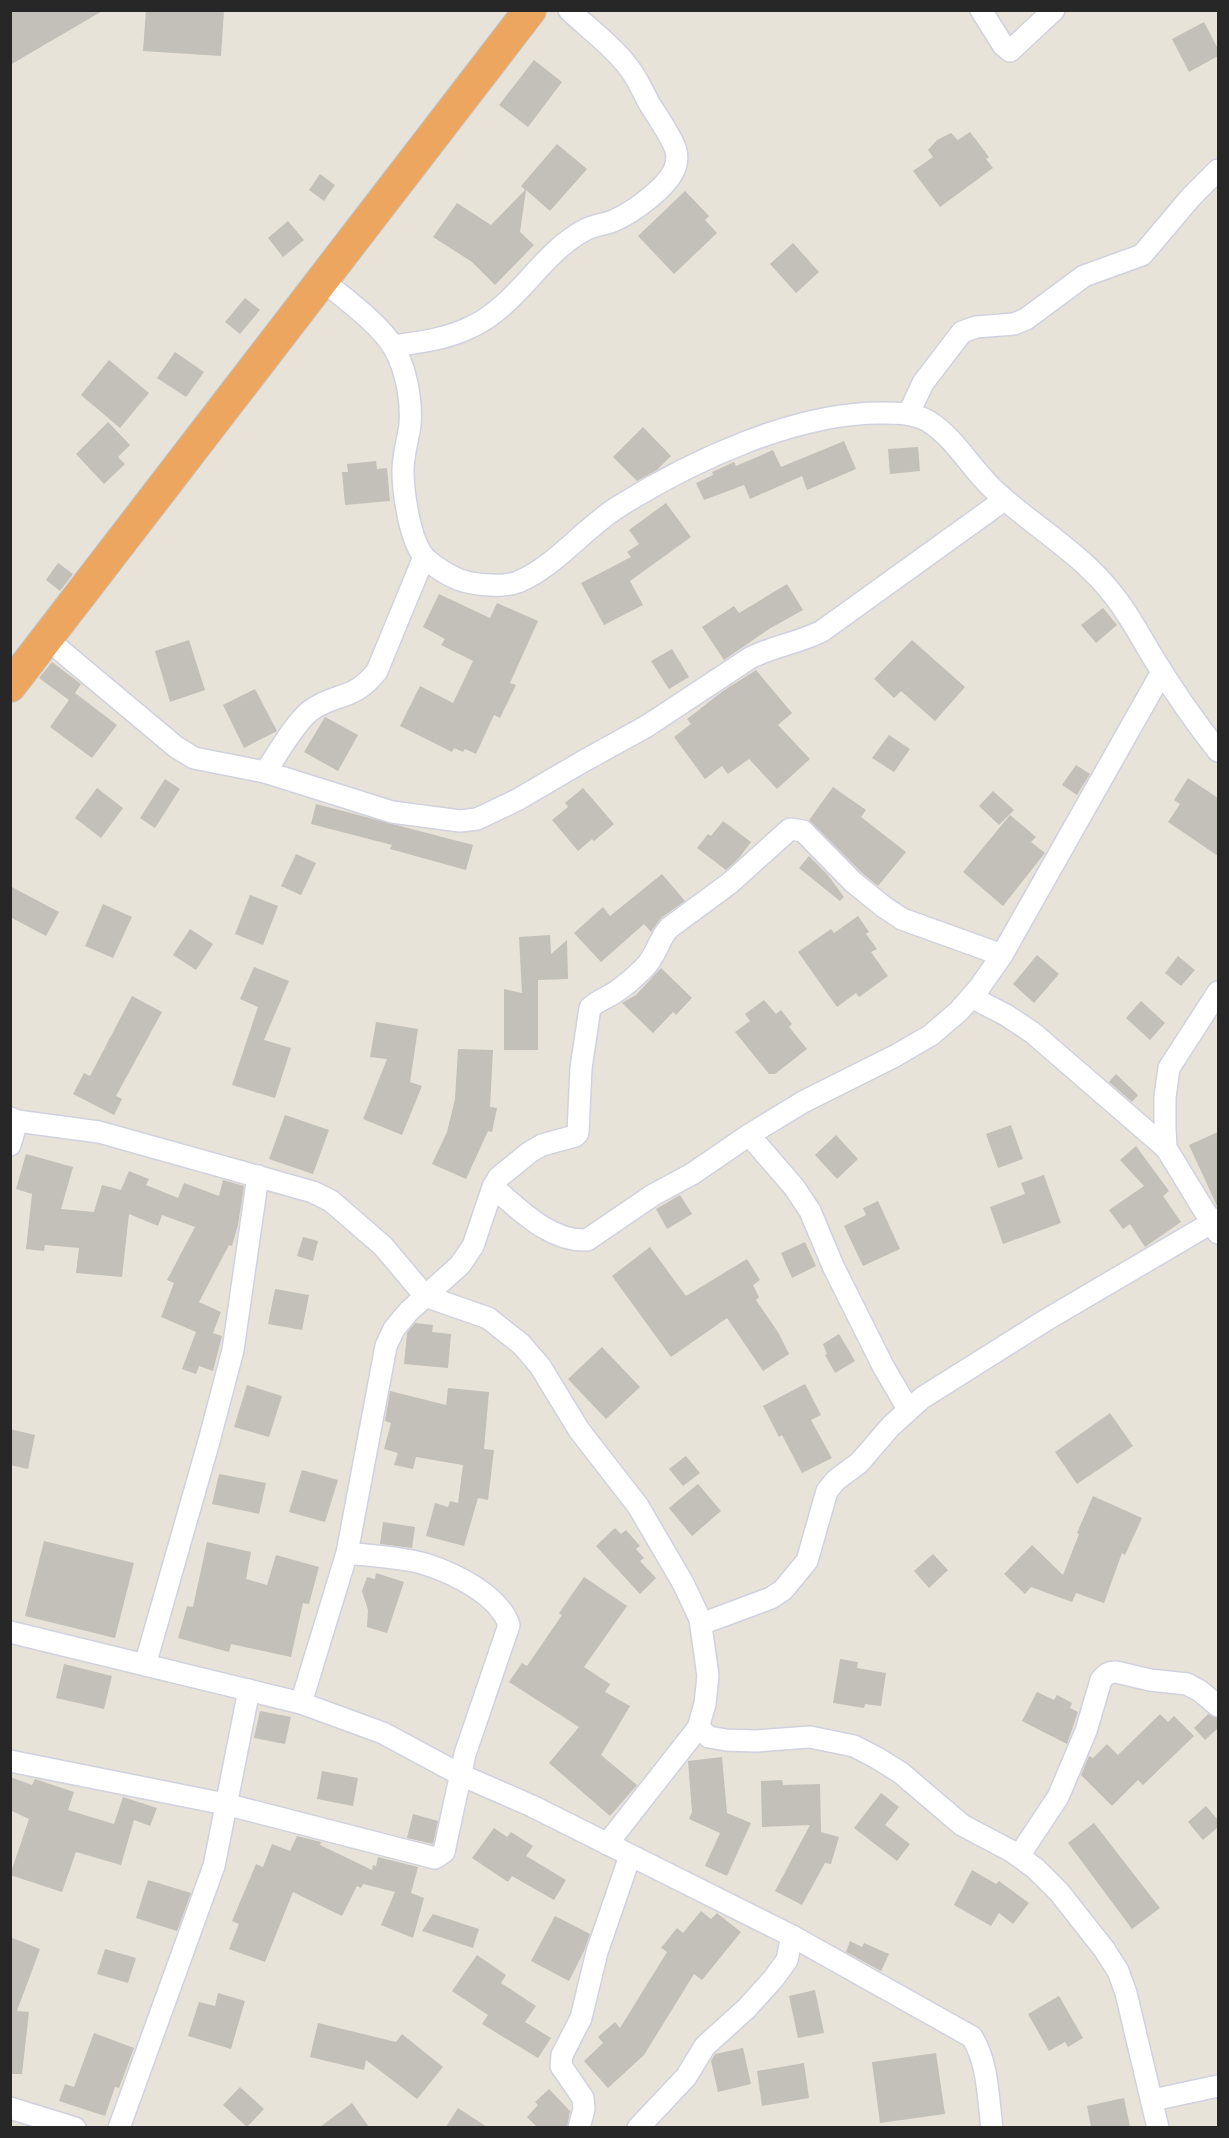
<svg xmlns="http://www.w3.org/2000/svg" width="1229" height="2138" viewBox="0 0 1229 2138" font-family="'IBM Plex Sans',sans-serif">
  <style>
    .building { fill: #c3bfb9 }
    .lines { fill: none; stroke-linecap: round; stroke-linejoin: round }
    .minor-casing { stroke: #cfd1df; stroke-width: 24 }
    .highway-casing { stroke: #c3c3c3; stroke-width: 34 }
    .minor { stroke: #fff; stroke-width: 21 }
    .highway { stroke: #eda660; stroke-width: 32 }
  </style>
  <rect width="100%" height="100%" fill="#e8e3d9"/>
  <!-- building -->
  <g class="building">
    <path d="M10 10H104L10 65Z"/>
    <path d="M146 10H224L221 56 143 51Z"/>
    <path d="M1204 22 1218 49V56L1189 72 1172 39Z"/>
    <path d="M534 60 562 82 528 127 499 105Z"/>
    <path d="M970 132 989 157 986 159 993 168 940 207 913 171 933 157 928 150 937 140 951 133 958 140Z"/>
    <path d="M557 144 587 169 550 211 526 190 520 232 534 245 495 285 472 262 433 237 457 203 491 225 525 190 521 186Z"/>
    <path d="M320 174 335 185 324 201 309 190Z"/>
    <path d="M685 191 709 216 705 220 717 233 674 274 638 236Z"/>
    <path d="M288 221 304 240 283 257 268 238Z"/>
    <path d="M793 243 819 272 796 293 770 264Z"/>
    <path d="M245 298 260 310 240 334 225 322Z"/>
    <path d="M175 352 204 372 186 397 157 378Z"/>
    <path d="M109 360 149 393 120 428 81 395Z"/>
    <path d="M108 422 130 445 118 457 125 464 104 484 76 454Z"/>
    <path d="M643 427 671 456 657 470 637 481 613 457Z"/>
    <path d="M844 441 856 469 807 490 802 476 750 499 744 485 704 500 696 483 713 475 712 472 734 462 736 466 773 450 781 467Z"/>
    <path d="M918 447 920 471 890 474 888 449Z"/>
    <path d="M376 461 377 469 387 468 390 501 345 505 342 472H348L347 464Z"/>
    <path d="M666 503 691 537 630 581 643 605 604 625 581 583 631 557 627 552 639 544 629 530Z"/>
    <path d="M58 563 73 574 60 591 46 580Z"/>
    <path d="M787 584 803 610 769 629 724 660 702 627 734 606 739 613Z"/>
    <path d="M439 594 490 618 497 603 538 621 510 683 516 685 500 718 494 715 476 754 465 749 463 752 454 748 452 752 400 726 420 686 453 703 473 661 441 645 445 639 423 627Z"/>
    <path d="M1103 608 1117 625 1096 643 1081 625Z"/>
    <path d="M189 640 205 690 170 702 155 651Z"/>
    <path d="M912 640 965 687 935 721 901 691 894 698 874 679Z"/>
    <path d="M672 649 689 677 669 689 651 661Z"/>
    <path d="M52 662 81 684 75 693 117 725 92 758 50 727 69 700 39 678Z"/>
    <path d="M756 670 792 713 778 725 810 759 777 789 749 759 728 774 722 766 705 779 674 737 691 724 687 719 723 691Z"/>
    <path d="M255 689 277 731 244 748 223 705Z"/>
    <path d="M325 717 358 735 338 771 304 752Z"/>
    <path d="M889 735 910 749 894 772 872 758Z"/>
    <path d="M1076 765 1090 774 1077 795 1062 785Z"/>
    <path d="M1188 778 1218 798V856L1168 822 1180 804 1174 800Z"/>
    <path d="M165 779 180 789 155 828 140 818Z"/>
    <path d="M833 787 866 810 861 817 906 852 878 886 862 873 809 820Z"/>
    <path d="M97 788 123 808 101 838 75 818Z"/>
    <path d="M583 788 614 824 594 841 592 839 578 851 552 820 568 807 565 803Z"/>
    <path d="M993 791 1014 810 999 825 979 806Z"/>
    <path d="M316 804 473 845 466 870 390 849 392 845 311 824Z"/>
    <path d="M1010 815 1036 837 1031 842 1045 853 1003 906 963 872Z"/>
    <path d="M723 821 751 842 739 858 726 870 697 848 708 834 711 836Z"/>
    <path d="M296 854 316 863 301 895 281 886Z"/>
    <path d="M809 856 827 874 844 897 840 901 799 868Z"/>
    <path d="M662 874 685 901 661 918 651 932 644 924 601 962 574 933 603 907 610 916Z"/>
    <path d="M10 886 59 912 46 936 10 917Z"/>
    <path d="M250 895 278 906 263 945 235 934Z"/>
    <path d="M103 904 132 917 113 958 85 946Z"/>
    <path d="M858 916 869 932 866 934 877 949 871 952 888 976 859 997 856 993 837 1007 798 952 831 929 834 933Z"/>
    <path d="M190 929 213 944 196 970 173 955Z"/>
    <path d="M550 935 551 954 567 940 568 979 538 980V1050H504V989L522 993 519 937Z"/>
    <path d="M1037 955 1059 974 1034 1003 1013 984Z"/>
    <path d="M1178 956 1195 970 1181 986 1165 973Z"/>
    <path d="M254 967 289 981 264 1040 291 1048 275 1098 232 1085 258 1007 240 999Z"/>
    <path d="M661 968 692 998 676 1015 673 1012 653 1033 622 1003 636 995Z"/>
    <path d="M132 996 162 1012 116 1096 122 1099 114 1115 73 1094 84 1073 90 1076Z"/>
    <path d="M764 1000 776 1014 781 1010 792 1024 789 1027 807 1049 775 1074H769L735 1032 750 1021 745 1014Z"/>
    <path d="M1141 1001 1165 1023 1150 1040 1126 1018Z"/>
    <path d="M376 1022 418 1029 410 1082 422 1086 402 1135 363 1119 387 1059 370 1057Z"/>
    <path d="M458 1049 493 1050 490 1107 497 1108 492 1132 488 1131 466 1179 432 1164 447 1132 455 1099Z"/>
    <path d="M1116 1074 1138 1095 1132 1102 1109 1082Z"/>
    <path d="M285 1115 329 1130 313 1174 269 1159Z"/>
    <path d="M1011 1125 1023 1159 998 1168 986 1134Z"/>
    <path d="M1218 1132V1206H1217L1189 1145Z"/>
    <path d="M836 1135 858 1159 837 1179 815 1155Z"/>
    <path d="M1136 1146 1169 1191 1163 1196 1181 1222 1145 1247 1130 1224 1123 1229 1109 1210 1144 1186 1120 1160Z"/>
    <path d="M26 1154 73 1167 61 1209 94 1212 102 1185 121 1190 129 1171 149 1179 146 1185 178 1198 184 1183 219 1196 223 1180 244 1186 238 1225 232 1246 229 1245 199 1302 221 1312 213 1333 222 1336 213 1371 199 1366 196 1374 182 1369 196 1332 161 1317 174 1283 167 1280 195 1227 162 1215 158 1226 129 1214 122 1277 76 1273 79 1248 45 1245 44 1251 26 1249 32 1194 16 1189Z"/>
    <path d="M1044 1175 1061 1223 1003 1244 990 1207 1025 1194 1021 1183Z"/>
    <path d="M680 1195 692 1214 667 1229 656 1209Z"/>
    <path d="M878 1201 900 1249 863 1266 844 1226 866 1215 863 1208Z"/>
    <path d="M303 1237 318 1241 313 1261 297 1256Z"/>
    <path d="M805 1242 816 1266 792 1278 781 1253Z"/>
    <path d="M650 1247 686 1296 747 1259 760 1280 753 1285 759 1297 756 1300 778 1332 789 1354 763 1371 727 1318 671 1357 612 1276Z"/>
    <path d="M275 1289 309 1295 302 1330 268 1324Z"/>
    <path d="M415 1323 433 1325 432 1332 451 1334 448 1368 404 1364 407 1333Z"/>
    <path d="M839 1334 855 1361 835 1373 825 1355 827 1354 823 1344Z"/>
    <path d="M602 1347 640 1387 606 1419 568 1379Z"/>
    <path d="M805 1384 821 1415 811 1420 832 1458 802 1473 782 1435 779 1437 763 1406Z"/>
    <path d="M247 1385 282 1396 269 1437 234 1427Z"/>
    <path d="M448 1388 489 1392 484 1449 494 1450 488 1500 478 1498 464 1546 426 1536 435 1503 448 1507 450 1501 458 1503 463 1465 416 1457 413 1469 394 1465 398 1453 384 1449 391 1423 385 1421 390 1391 446 1405Z"/>
    <path d="M1110 1413 1133 1446 1077 1484 1055 1452Z"/>
    <path d="M10 1429 35 1435 28 1469 10 1465Z"/>
    <path d="M686 1456 700 1473 683 1486 669 1469Z"/>
    <path d="M302 1470 338 1480 325 1522 289 1512Z"/>
    <path d="M219 1474 266 1483 259 1514 212 1504Z"/>
    <path d="M698 1484 721 1511 692 1536 669 1508Z"/>
    <path d="M1093 1496 1142 1518 1125 1555 1122 1553 1104 1603 1076 1593 1072 1602 1031 1587 1025 1594 1004 1574 1032 1545 1063 1575 1079 1534 1077 1533Z"/>
    <path d="M383 1522 415 1527 412 1548 380 1544Z"/>
    <path d="M615 1528 621 1534 626 1530 640 1546 636 1549 644 1558 640 1561 656 1578 640 1594 596 1546Z"/>
    <path d="M44 1541 134 1563 115 1638 25 1616Z"/>
    <path d="M207 1542 251 1552 246 1579 267 1585 276 1555 319 1567 309 1604 303 1603 291 1657 231 1644 229 1652 178 1638 187 1606 193 1607Z"/>
    <path d="M933 1554 948 1570 929 1588 914 1571Z"/>
    <path d="M376 1573 404 1582 387 1633 367 1627 368 1610 362 1591 367 1577 375 1579Z"/>
    <path d="M584 1577 627 1606 584 1667 610 1684 605 1692 630 1706 601 1755 637 1785 610 1816 549 1763 579 1727 509 1682 522 1663 527 1666 562 1615 559 1613Z"/>
    <path d="M840 1659 858 1662 857 1668 886 1673 881 1706 865 1704 864 1708 833 1703Z"/>
    <path d="M64 1664 112 1676 104 1709 56 1698Z"/>
    <path d="M1037 1692 1054 1700 1057 1695 1072 1703 1070 1708 1078 1712 1067 1744 1022 1721Z"/>
    <path d="M260 1711 291 1717 285 1744 254 1738Z"/>
    <path d="M1160 1714 1168 1722 1174 1716 1194 1736 1143 1785 1138 1780 1112 1806 1081 1775 1089 1756 1093 1758 1107 1744 1118 1755Z"/>
    <path d="M1208 1714 1218 1718V1728L1205 1740 1194 1728Z"/>
    <path d="M722 1757 727 1813 751 1823 727 1876 705 1866 720 1833 689 1819 692 1812 688 1761Z"/>
    <path d="M322 1771 358 1778 353 1806 317 1799Z"/>
    <path d="M10 1777 32 1785 35 1779 74 1792 68 1810 114 1824 123 1797 157 1808 150 1826 134 1820 121 1865 76 1852 62 1892 10 1875 29 1819 10 1810Z"/>
    <path d="M782 1780 783 1785 820 1784 821 1832 839 1837 831 1864 825 1863 802 1905 775 1891 810 1825 762 1827 761 1781Z"/>
    <path d="M881 1793 899 1807 885 1825 910 1844 897 1861 854 1828Z"/>
    <path d="M1206 1806 1218 1820V1827L1203 1840 1188 1822Z"/>
    <path d="M413 1814 438 1821 433 1844 407 1838Z"/>
    <path d="M1094 1823 1160 1908 1132 1929 1068 1843Z"/>
    <path d="M494 1828 507 1837 511 1832 533 1846 526 1856 566 1880 554 1900 512 1876 508 1882 472 1858Z"/>
    <path d="M297 1836 321 1842 320 1845 372 1870 373 1865 376 1866 378 1857 418 1867 411 1893 424 1898 413 1938 381 1925 395 1892 363 1884 361 1888 357 1886 342 1916 293 1892 265 1962 229 1949 239 1924 232 1921 256 1864 263 1867 272 1844 290 1851Z"/>
    <path d="M972 1870 996 1884 999 1881 1029 1903 1013 1924 999 1913 991 1926 954 1905Z"/>
    <path d="M148 1880 191 1893 177 1931 136 1918Z"/>
    <path d="M701 1911 711 1919 717 1913 718 1914 741 1932 702 1980 694 1974 644 2055 608 2088 584 2061 603 2043 598 2037 615 2022 620 2028 667 1952 661 1948 677 1928 683 1933Z"/>
    <path d="M433 1914 479 1929 473 1948 422 1931Z"/>
    <path d="M555 1916 590 1934 584 1951 569 1981 531 1961Z"/>
    <path d="M10 1937 40 1949 17 2011 29 2012 22 2074H10Z"/>
    <path d="M850 1941 862 1947 864 1943 889 1954 881 1971 846 1952Z"/>
    <path d="M105 1949 136 1958 128 1983 97 1974Z"/>
    <path d="M477 1955 506 1975 501 1983 536 2006 525 2022 551 2038 538 2058 482 2024 488 2015 452 1991Z"/>
    <path d="M815 1990 824 2033 798 2038 789 1996Z"/>
    <path d="M218 1993 245 2001 231 2049 188 2036 199 2002 215 2006Z"/>
    <path d="M1059 1996 1083 2038 1068 2047 1065 2042 1049 2051 1028 2014Z"/>
    <path d="M318 2023 396 2042 402 2034 443 2067 417 2099 366 2060 364 2070 310 2057Z"/>
    <path d="M94 2033 134 2048 119 2088 115 2087 105 2116 59 2101 65 2084 74 2087Z"/>
    <path d="M743 2048 751 2084 718 2092 711 2061 715 2054Z"/>
    <path d="M936 2053 945 2114 880 2123 872 2062Z"/>
    <path d="M804 2063 809 2098 762 2106 757 2071Z"/>
    <path d="M240 2087 264 2109 247 2127 223 2105Z"/>
    <path d="M549 2089 570 2111 567 2127H537L527 2117 538 2105 535 2102Z"/>
    <path d="M1124 2098 1130 2127H1091L1087 2106Z"/>
    <path d="M352 2103 369 2127H320Z"/>
    <path d="M458 2108 487 2127H446Z"/>
  </g>
  <g class="lines">
    <!-- minor casing -->
    <g class="minor-casing">
      <g id="minor">
        <path d="M981 10 1003 45 1010 51 1054 10"/>
        <path d="M322 280C343 297 381 325 394 348 406 369 412 400 410 425 408 440 403 455 403 470 403 493 410 543 426 559 433 565 445 573 453 577 468 585 502 588 518 582 556 566 583 529 618 507 691 461 796 412 883 413 899 413 913 413 928 421 954 437 970 467 992 488 1032 526 1081 552 1115 597 1130 616 1141 638 1154 659 1173 690 1195 722 1218 751"/>
        <path d="M394 346C421 342 448 339 473 326 518 304 541 254 583 231 592 225 603 225 613 221 632 213 672 185 676 164 677 161 677 154 676 151 673 138 656 115 649 103 642 90 636 75 626 64 610 44 588 28 569 10"/>
        <path d="M909 413 923 383 962 332 976 327 1014 324 1026 319 1084 276 1142 255 1191 197 1218 170"/>
        <path d="M47 639 176 747 194 758 265 772 392 812 460 821 477 819 517 800 582 762 647 726 750 658C773 646 799 643 822 631L1004 500"/>
        <path d="M265 772C278 754 293 725 310 711 335 692 353 702 377 671L424 557"/>
        <path d="M1218 992 1169 1068 1165 1097V1128L1166 1148 1218 1233"/>
        <path d="M971 997 1006 1015 1033 1033 1166 1148"/>
        <path d="M10 1118 17 1121 99 1132 313 1192 331 1201 383 1246 425 1296 488 1318 521 1344 540 1366 579 1430 638 1506 683 1583 700 1619 708 1676 705 1704 698 1728 607 1844"/>
        <path d="M749 1135 794 1187 810 1211 833 1266 883 1366 908 1409"/>
        <path d="M10 1145 17 1121"/>
        <path d="M493 1187C519 1209 550 1242 587 1240L653 1195 692 1174 749 1135 803 1102 895 1056 931 1035 959 1011 979 988 1002 955 1162 672"/>
        <path d="M701 1624 771 1598 783 1590 807 1561 827 1491 836 1480 859 1463 891 1426 922 1398 1046 1320 1218 1219"/>
        <path d="M10 1632 301 1703 383 1733 461 1775 532 1806 792 1936 972 2037C988 2062 988 2098 992 2128"/>
        <path d="M145 1665 209 1441 233 1350 258 1176"/>
        <path d="M301 1703 347 1553 386 1346 394 1329 409 1311 460 1265 473 1246 493 1187 499 1177 530 1152 542 1145 575 1136 578 1133 581 1068 590 1008C598 1000 605 999 614 993 625 986 635 977 644 968 656 957 658 940 669 928L730 883 790 829 803 831 853 882 884 907 902 919 1002 955"/>
        <path d="M698 1728 709 1737 726 1740 756 1741 810 1737 854 1746 877 1758 901 1773 962 1825 1013 1852 1036 1869 1059 1892 1104 1949 1118 1971 1126 1993 1158 2128"/>
        <path d="M10 1761 225 1804 435 1858 444 1852 465 1754 509 1625C499 1595 454 1573 425 1564 401 1557 372 1556 347 1553"/>
        <path d="M1019 1856 1058 1797 1086 1731 1101 1680C1106 1674 1109 1672 1116 1672L1150 1680 1187 1684 1200 1691 1218 1706"/>
        <path d="M1153 2100 1218 2086"/>
        <path d="M10 2108 75 2128"/>
        <path d="M119 2128 214 1866 249 1690"/>
        <path d="M579 2128 584 2109 583 2098 561 2066 562 2055 581 2018 597 1952 630 1856"/>
        <path d="M638 2128 686 2077 705 2046 747 2008 774 1978 787 1960 792 1936"/>
      </g>
    </g>
    <!-- highway casing -->
    <g class="highway-casing">
      <path id="highway" d="M10 686 530 10"/>
    </g>
    <!-- minor -->
    <use href="#minor" class="minor"/>
    <!-- highway -->
    <use href="#highway" class="highway"/>
  </g>
  <!-- border -->
  <rect width="1229" height="2138" fill="none" stroke="#272727" stroke-width="24"/>
</svg>
